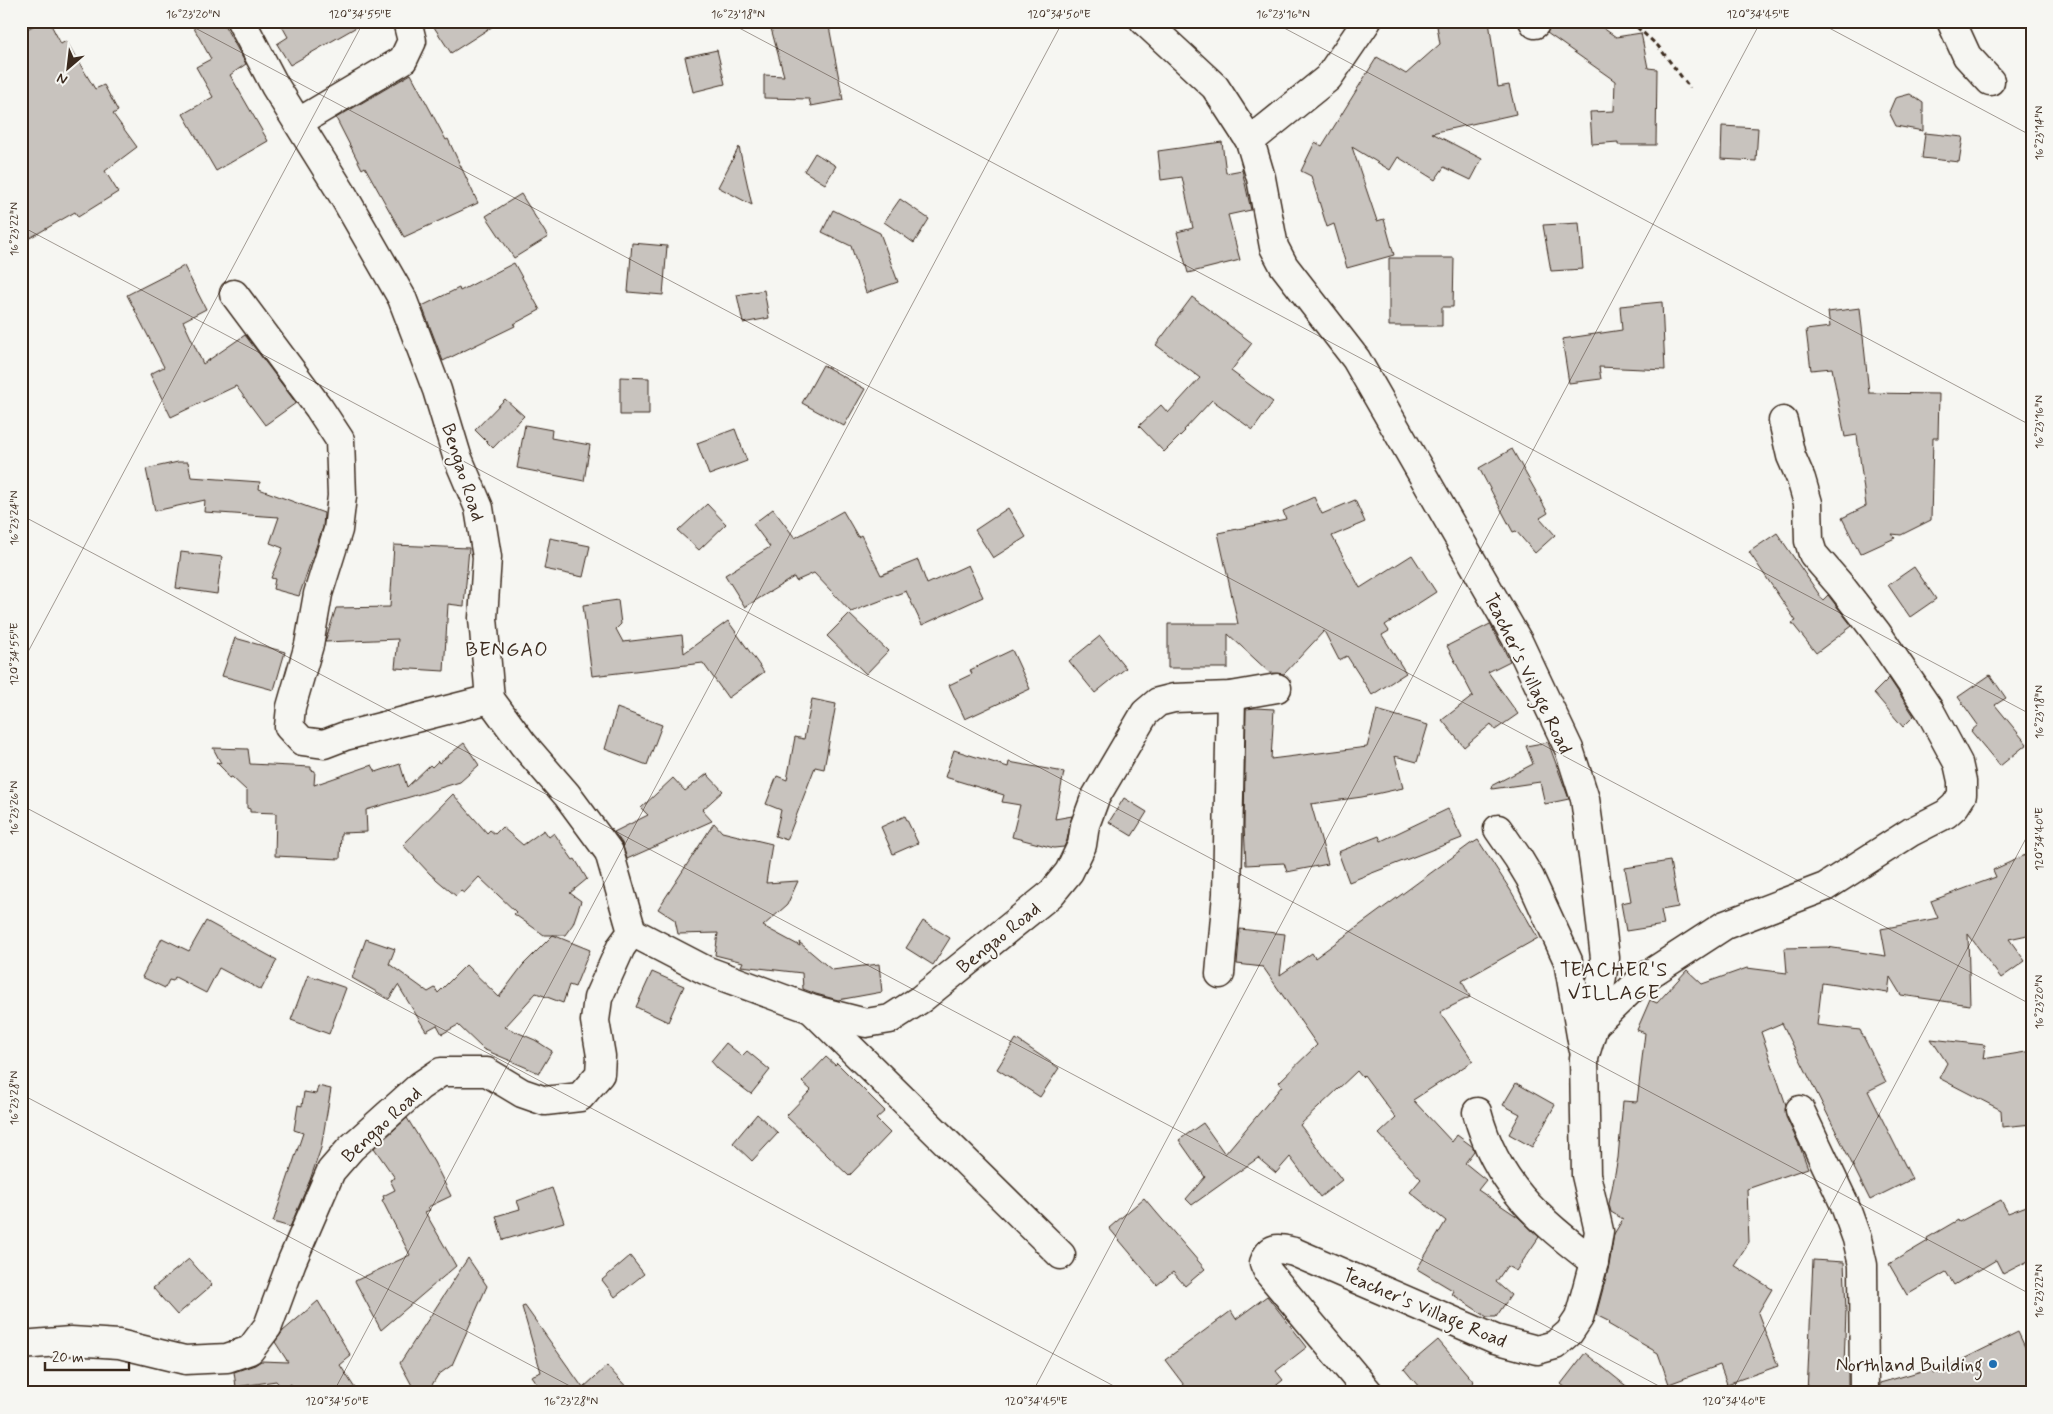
<svg xmlns="http://www.w3.org/2000/svg" width="2053" height="1414" viewBox="0 0 2053 1414" font-family="Mynerve,sans-serif">
  <style>
    .building { fill: #c8c3be; stroke: #3b2a1e }
    .lines { fill: none; stroke-linecap: round; stroke-linejoin: round }
    .street-casing { stroke: #3b2a1e; stroke-width: 31 }
    .path { stroke: #3b2a1e; stroke-width: 3; stroke-dasharray: 5 4; stroke-linecap: butt }
    .street { stroke: #f6f6f2; stroke-width: 28 }
    .ticks { fill: none; stroke: #3b2a1e; stroke-width: 1; stroke-opacity: 0.45 }
    .poi-dot { fill: #1f6fb2; stroke: #f6f6f2; stroke-width: 2 }
    .labels { text-anchor: middle; stroke-width: 4; stroke-linejoin: round; paint-order: stroke }
    .street-label { font-size: 19px; fill: #3b2a1e; stroke: #f6f6f2 }
    .poi-label { font-size: 19px; fill: #3b2a1e; stroke: #f6f6f2; text-anchor: end }
    .neighbourhood-label { font-size: 20px; letter-spacing: 1px; fill: #3b2a1e; stroke: #f6f6f2 }
    .neatline { fill: none; stroke: #3b2a1e; stroke-width: 2 }
    .ticks-label { font-size: 12px; text-anchor: middle; fill: #3b2a1e }
  </style>
  <rect width="100%" height="100%" fill="#f6f6f2"/>
  <filter id="ink" filterUnits="userSpaceOnUse"><feTurbulence type="fractalNoise" baseFrequency=".02" numOctaves="2"/><feDisplacementMap in="SourceGraphic" scale="10" xChannelSelector="R" yChannelSelector="G"/><feConvolveMatrix kernelMatrix="1 2 1 2 8 2 1 2 1" color-interpolation-filters="sRGB"/></filter>
  <g filter="url(#ink)">
    <!-- building -->
    <g class="building">
      <path d="M43 21H49L61 44 66 41 95 89 104 85 118 111 113 114 137 147 105 171 118 192 78 217 75 212 21 243V32Z"/>
      <path d="M190 21H222L246 64 230 75 268 141 216 171 183 114 213 97 196 67 211 59Z"/>
      <path d="M279 21H367L290 65 277 44 288 37Z"/>
      <path d="M430 21H501L451 53Z"/>
      <path d="M769 21H828L843 100 811 106 809 99 764 98V75L784 76Z"/>
      <path d="M1467 21H1489L1498 87 1509 85 1516 114 1432 133 1482 159 1471 180 1444 167 1435 180 1398 157 1390 170 1352 147 1377 221 1384 219 1394 255 1347 268 1334 224 1327 227 1311 176 1301 171 1315 142 1322 146 1377 57 1406 74 1440 44 1437 26Z"/>
      <path d="M1550 21H1593L1616 37 1641 33 1648 68 1657 69 1656 145H1618V142L1592 144 1590 112 1614 111 1615 81 1547 33Z"/>
      <path d="M717 50 725 84 693 92 685 57Z"/>
      <path d="M411 74 446 140 448 139 478 203 404 237 365 167 362 169 336 118Z"/>
      <path d="M1910 94 1923 103V131L1896 126 1889 112 1895 98Z"/>
      <path d="M1722 126 1758 128 1756 161 1721 159Z"/>
      <path d="M1925 133 1963 137 1959 162 1922 158Z"/>
      <path d="M1222 142 1226 173 1242 170 1251 210 1228 215 1240 260 1188 273 1177 232 1193 228 1182 177 1161 180 1158 151Z"/>
      <path d="M739 147 752 205 718 187Z"/>
      <path d="M815 153 836 166 825 184 804 171Z"/>
      <path d="M521 194 548 237 514 258 486 216Z"/>
      <path d="M900 199 929 219 914 243 884 222Z"/>
      <path d="M833 210 880 233 898 282 866 293 851 246 822 232Z"/>
      <path d="M1579 223 1583 269 1551 271 1543 225Z"/>
      <path d="M632 243 667 246 663 295 628 292Z"/>
      <path d="M1389 258H1454L1453 307H1442V326H1389Z"/>
      <path d="M514 263 540 310 514 324 515 326 443 361 422 306 459 288 460 291Z"/>
      <path d="M184 266 206 309 183 321 203 364 245 335 296 403 265 425 236 386 171 417 150 374 164 367 127 295Z"/>
      <path d="M764 290 769 318 743 323 737 295Z"/>
      <path d="M1192 297 1252 343 1231 371 1273 402 1253 430 1212 400 1184 430 1185 431 1164 452 1139 426 1161 405 1168 413 1200 378 1156 345Z"/>
      <path d="M1662 302 1665 370 1599 367 1601 379 1569 383 1562 339 1622 330 1620 306Z"/>
      <path d="M1860 308 1869 393 1939 394 1938 438H1933L1931 520 1901 535 1892 534 1895 538 1860 554 1842 518 1866 506 1857 435 1845 437 1832 368 1811 370 1806 330 1830 327 1828 312Z"/>
      <path d="M823 365 865 389 844 426 802 403Z"/>
      <path d="M620 377 649 378V415H620Z"/>
      <path d="M505 399 524 416 493 448 475 430Z"/>
      <path d="M525 425 552 430 551 438 590 445 584 481 517 468Z"/>
      <path d="M735 429 747 461 709 475 697 443Z"/>
      <path d="M1512 449 1548 513 1540 518 1555 535 1535 553 1516 531 1513 532 1479 468Z"/>
      <path d="M178 462H188L191 477 260 482 259 489 324 513 323 527 299 596 273 589 275 579 271 578 283 548 270 543 279 517 204 512 205 500 155 511 146 469Z"/>
      <path d="M1314 497 1322 514 1355 500 1365 522 1332 536 1360 588 1412 555 1436 592 1385 625 1389 631 1382 635 1406 673 1372 695 1347 656 1339 660 1324 631 1284 674 1270 673 1228 634V668H1168V624H1238L1218 533 1286 519 1283 511Z"/>
      <path d="M707 504 726 524 699 550 678 531Z"/>
      <path d="M1008 508 1026 537 993 558 975 530Z"/>
      <path d="M773 509 795 538 843 511 858 537 861 535 881 575 918 560 927 584 968 565 983 597 922 625 906 591 851 612 814 573 796 581 794 577 745 607 725 575 770 547 753 524Z"/>
      <path d="M1777 533 1823 600 1828 595 1852 626 1816 653 1792 623 1796 621 1749 552Z"/>
      <path d="M550 538 590 546 583 577 544 569Z"/>
      <path d="M394 545 469 548 464 606 448 604 444 671 395 668 398 639 325 642 336 608 390 607Z"/>
      <path d="M181 552 222 557 217 594 176 588Z"/>
      <path d="M1914 567 1936 599 1910 617 1888 585Z"/>
      <path d="M618 600 621 624 616 629 623 642 682 635 684 653 728 621 764 672 728 698 703 663 592 676 583 605Z"/>
      <path d="M849 614 888 651 866 674 827 636Z"/>
      <path d="M1490 624 1510 661 1488 672 1518 714 1495 730 1491 724 1464 747 1442 720 1473 696 1447 646Z"/>
      <path d="M1100 636 1126 668 1095 693 1069 661Z"/>
      <path d="M235 638 285 652 274 690 222 676Z"/>
      <path d="M1012 650 1030 689 965 719 949 685 972 674 970 670Z"/>
      <path d="M1990 675 2006 698 1995 705 2027 744 2000 766 1971 731 1978 725 1958 697Z"/>
      <path d="M1889 678 1914 716 1903 727 1874 693Z"/>
      <path d="M812 699 836 704 824 769 815 767 787 840 775 836 781 810 766 804 777 776 787 780 795 737 804 739Z"/>
      <path d="M617 708 662 725 647 765 605 749Z"/>
      <path d="M1255 708 1274 709 1271 759 1367 747 1377 710 1428 725 1417 762 1395 756 1403 788 1362 797 1311 804 1328 864 1287 872 1284 863 1246 865 1244 826 1246 709Z"/>
      <path d="M1548 742 1569 799 1545 804 1540 782 1492 789 1491 786 1533 764 1526 746Z"/>
      <path d="M464 743 479 765 460 782 366 810 367 832 341 833 340 859 275 856 276 813 250 812V809L247 808V791L232 777 229 778 225 771 216 762 221 763 213 748 248 749 250 764 311 767V770L315 771 314 785 372 765 376 772 400 764 407 787 430 765 432 767 438 761 439 763Z"/>
      <path d="M954 750 1008 767 1009 762 1064 772 1055 819 1072 816 1067 840 1064 847 1054 848 1012 837 1020 805 1002 802 1004 795 945 777Z"/>
      <path d="M707 774 723 791 702 810 712 821 627 859 622 843 614 832 648 815 641 808 673 778 685 791Z"/>
      <path d="M453 794 487 833 490 830 495 834 502 827 523 845 544 830 549 837 554 833 573 860 575 859 587 879 570 893 581 901 573 924 565 935H553L590 950 575 987 569 985 563 1003 536 993 505 1027 535 1040 552 1051 539 1073 483 1049 458 1025 442 1034 437 1025 426 1031 398 985 389 999 352 978 366 939 395 949 389 964 428 992 435 988 438 993 466 965 499 997 523 965 553 935H544L514 914 516 912 479 877 464 893 461 891 456 896 430 874 403 845Z"/>
      <path d="M1124 798 1147 812 1132 836 1109 822Z"/>
      <path d="M1448 809 1462 838 1349 882 1338 852 1379 836 1381 841Z"/>
      <path d="M905 816 918 843 893 854 881 827Z"/>
      <path d="M714 823 722 832 772 844 766 883 798 881 787 905 763 926 800 946 799 942 832 970 879 964 882 992 838 1000 816 994 803 989 802 973 741 966 743 962 715 955 718 933 678 934 675 920 658 909Z"/>
      <path d="M1478 840 1511 891 1538 938 1462 981 1470 997 1440 1012 1473 1061 1413 1100 1452 1142 1457 1135 1473 1147 1474 1151 1465 1163 1486 1180 1478 1190 1518 1217 1539 1237 1516 1271 1507 1266 1496 1282 1511 1295 1496 1317H1487L1452 1294 1454 1291 1417 1269 1446 1221 1410 1192 1421 1179 1379 1134 1396 1118 1364 1075 1362 1077 1357 1071 1300 1125 1342 1180 1320 1197 1290 1157 1276 1173 1258 1158 1192 1205 1186 1199 1205 1177 1179 1140 1203 1123 1225 1154 1282 1086 1279 1082 1317 1045 1263 967 1237 964 1240 929 1285 934 1280 975 1312 953 1315 958 1473 842V843Z"/>
      <path d="M2032 852V934L2009 939 2025 961 2001 978 1968 934 1970 1005 1901 995 1890 977 1888 993 1822 983 1817 1025 1860 1030 1886 1082 1868 1091 1912 1179 1870 1200 1782 1023 1761 1032 1786 1105V1117L1800 1147 1808 1168 1747 1189 1749 1242 1734 1265 1772 1289 1758 1313 1778 1366 1727 1384 1720 1365 1669 1384 1658 1353 1608 1324 1610 1322 1596 1315 1609 1266 1614 1234 1623 1219 1611 1212 1609 1204 1618 1158 1623 1101 1637 1102 1645 1033 1637 1030 1650 1000 1657 1003 1687 970 1702 984 1747 968 1787 973 1785 948 1827 947 1886 956 1881 929 1938 918 1931 901 1996 877 1993 870Z"/>
      <path d="M1670 861 1678 907 1661 910 1664 925 1626 931 1621 903 1631 901 1625 868Z"/>
      <path d="M206 921 277 960 261 990 219 968 206 993 175 977 173 981 169 980 165 988 142 977 162 938 189 951Z"/>
      <path d="M923 921 950 938 933 965 906 948Z"/>
      <path d="M652 972 684 986 668 1022 636 1007Z"/>
      <path d="M308 975 346 988 329 1034 291 1020Z"/>
      <path d="M1016 1039 1059 1068 1040 1097 997 1069Z"/>
      <path d="M1931 1039 1985 1045 1983 1059 2032 1051V1124L2002 1127 2001 1110 1939 1078 1947 1063Z"/>
      <path d="M726 1043 742 1056 747 1051 770 1070 751 1094 718 1069 711 1061Z"/>
      <path d="M826 1057 835 1065 837 1063 885 1111 876 1119 890 1133 849 1176 786 1116 811 1090 802 1082Z"/>
      <path d="M1516 1083 1555 1105 1532 1147 1509 1134 1520 1114 1503 1105Z"/>
      <path d="M318 1086 331 1089 321 1148 310 1180 290 1227 273 1222 303 1133 294 1130 298 1105 302 1106 304 1092 316 1094Z"/>
      <path d="M757 1114 778 1133 752 1161 733 1143Z"/>
      <path d="M407 1118 434 1162 451 1196 428 1207 430 1210 425 1212 456 1266 381 1330 355 1281 410 1255 382 1200 384 1199 383 1196 395 1190 390 1180 395 1178 374 1148Z"/>
      <path d="M552 1188 564 1222 503 1240 496 1216 520 1209 517 1201Z"/>
      <path d="M1144 1198 1205 1269 1185 1286 1173 1272 1157 1285 1109 1228Z"/>
      <path d="M2001 1200 2008 1213 2032 1204V1259L2003 1274 1996 1260 1954 1285 1946 1272 1907 1295 1889 1264 1928 1241 1927 1238 1958 1220 1959 1222Z"/>
      <path d="M630 1256 644 1274 615 1297 602 1280Z"/>
      <path d="M468 1258 487 1286 452 1365 438 1375 427 1393H416L400 1363Z"/>
      <path d="M189 1259 212 1285 177 1315 153 1288Z"/>
      <path d="M1813 1260 1844 1262 1846 1310 1844 1366H1848V1393H1807Z"/>
      <path d="M1267 1296 1307 1347 1276 1371 1283 1380 1267 1393H1190L1165 1360 1231 1311 1236 1319Z"/>
      <path d="M318 1301 351 1356 340 1365 358 1393H297L291 1384 283 1389 276 1381 236 1387 234 1372 255 1365 261 1361 288 1362 275 1342 283 1331Z"/>
      <path d="M525 1306 583 1388 607 1366 632 1393H543L531 1376 541 1372 522 1307Z"/>
      <path d="M2018 1332 2032 1362V1393H1880V1383L1932 1368 1933 1374Z"/>
      <path d="M1438 1340 1474 1382 1461 1393H1424L1404 1369Z"/>
      <path d="M1585 1353 1635 1393H1572L1561 1384Z"/>
    </g>
    <g class="lines">
      <!-- street casing -->
      <g class="street-casing">
        <g id="street">
          <path d="M1144 21 1215 87 1250 141 1261 178 1274 247 1284 266 1356 359 1519 643 1569 749 1585 799 1595 871 1605 958 1594 1025 1584 1058 1586 1175 1599 1231 1594 1262 1579 1318 1569 1333 1555 1345 1537 1350 1495 1339 1294 1252C1278 1248 1270 1245 1264 1263L1268 1272 1369 1393"/>
          <path d="M1533 21 1535 24"/>
          <path d="M1951 21 1967 56 1990 81"/>
          <path d="M299 122 403 60 412 41 407 21"/>
          <path d="M1250 141 1328 78 1367 21"/>
          <path d="M234 294 319 408 340 440 342 496 338 530 318 594 309 645 291 707 289 727 302 741 324 744 345 736 490 699"/>
          <path d="M1498 829 1518 858 1530 878 1568 961 1583 1047"/>
          <path d="M632 932 705 970 811 1009 866 1023 890 1019 921 999 1051 894 1069 872 1082 845 1085 825 1095 798 1145 713 1158 702 1174 698 1231 696 1277 688"/>
          <path d="M1220 974 1227 894 1231 696"/>
          <path d="M812 1010 1061 1255"/>
          <path d="M1594 1025 1642 979 1725 925 1825 887 1911 832 1946 814 1955 806 1962 795V781L1958 763 1930 711 1877 633 1840 585 1813 554 1809 541 1808 503 1801 479 1791 456 1783 421"/>
          <path d="M1800 1110 1844 1203 1857 1239 1863 1265 1864 1393"/>
          <path d="M1477 1112C1496 1184 1538 1219 1594 1262"/>
          <path d="M21 1345 71 1341 119 1344 185 1360 227 1358 250 1350 268 1326 292 1261 331 1171 351 1148 420 1086 441 1072H487L522 1093 545 1101 580 1097 600 1074 601 1056 595 1021 598 998 621 947 632 932 609 852 567 795 523 744 490 699 483 618 487 557 479 508 457 456 437 390 402 298 343 195 275 86 241 21"/>
        </g>
      </g>
      <!-- path -->
      <path class="path" d="M1630 21 1658 46 1690 88"/>
      <!-- street -->
      <use href="#street" class="street"/>
    </g>
  </g>
  <!-- ticks -->
  <path class="ticks" d="M182 21 2032 1005M726 21 2032 715M1271 21 2032 426M1816 21 2032 136M21 226 2032 1295M21 515 1672 1393M21 665 364 21M21 805 1127 1393M21 1094 583 1393M21 1384 38 1393M333 1393 1063 21M1032 1393 1761 21M1731 1393 2032 827"/>
  <!-- markers -->
  <circle class="poi-dot" cx="1993" cy="1364" r="5"/>
  <g class="labels">
    <!-- street labels -->
    <g class="street-label">
      <text transform="translate(464 472) rotate(72)" y="7">Bengao Road</text>
      <text transform="translate(1529 673) rotate(64)" y="7">Teacher's Village Road</text>
      <text transform="translate(998 937) rotate(-39)" y="7">Bengao Road</text>
      <text transform="translate(381 1124) rotate(-43)" y="7">Bengao Road</text>
      <text transform="translate(1425 1307) rotate(23)" y="7">Teacher's Village Road</text>
    </g>
    <!-- poi labels -->
    <g class="poi-label">
      <text x="1983" y="1371">Northland Building</text>
    </g>
    <!-- neighbourhood labels -->
    <g class="neighbourhood-label">
      <text x="507" y="656">BENGAO</text>
      <text x="1614" y="976">TEACHER'S<tspan x="1614" dy="23">VILLAGE</tspan></text>
    </g>
  </g>
  <!-- margin -->
  <rect width="2053" height="1414" fill="none" stroke="#f6f6f2" stroke-width="55"/>
  <!-- north arrow -->
  <g transform="translate(68 68) rotate(208)" stroke="#f6f6f2" stroke-width="4" paint-order="stroke">
  <path d="M0-4L9 19L0 12L-9 19Z" fill="#3b2a1e"/>
  <text y="-8" font-size="14" font-weight="bold" text-anchor="middle" fill="#3b2a1e">N</text>
  </g>
  <!-- scale -->
  <path d="M45 1362v8h84v-8" fill="none" stroke="#3b2a1e" stroke-width="2.5"/>
  <text x="52" y="1362" font-size="15" fill="#3b2a1e" stroke="#f6f6f2" stroke-width="4" paint-order="stroke">20 m</text>
  <rect x="28" y="28" width="1998" height="1358" class="neatline"/>
  <g class="ticks-label">
    <text x="193" y="18">16°23'20"N</text>
    <text x="360" y="18">120°34'55"E</text>
    <text x="738" y="18">16°23'18"N</text>
    <text x="1059" y="18">120°34'50"E</text>
    <text x="1283" y="18">16°23'16"N</text>
    <text x="1758" y="18">120°34'45"E</text>
    <text transform="translate(2039 133) rotate(-90)" y="4">16°23'14"N</text>
    <text transform="translate(14 229) rotate(-90)" y="4">16°23'22"N</text>
    <text transform="translate(2039 422) rotate(-90)" y="4">16°23'16"N</text>
    <text transform="translate(14 518) rotate(-90)" y="4">16°23'24"N</text>
    <text transform="translate(14 654) rotate(-90)" y="4">120°34'55"E</text>
    <text transform="translate(2039 712) rotate(-90)" y="4">16°23'18"N</text>
    <text transform="translate(14 808) rotate(-90)" y="4">16°23'26"N</text>
    <text transform="translate(2039 839) rotate(-90)" y="4">120°34'40"E</text>
    <text transform="translate(2039 1002) rotate(-90)" y="4">16°23'20"N</text>
    <text transform="translate(14 1098) rotate(-90)" y="4">16°23'28"N</text>
    <text transform="translate(2039 1291) rotate(-90)" y="4">16°23'22"N</text>
    <text x="337" y="1405">120°34'50"E</text>
    <text x="571" y="1405">16°23'28"N</text>
    <text x="1036" y="1405">120°34'45"E</text>
    <text x="1734" y="1405">120°34'40"E</text>
  </g>
</svg>
